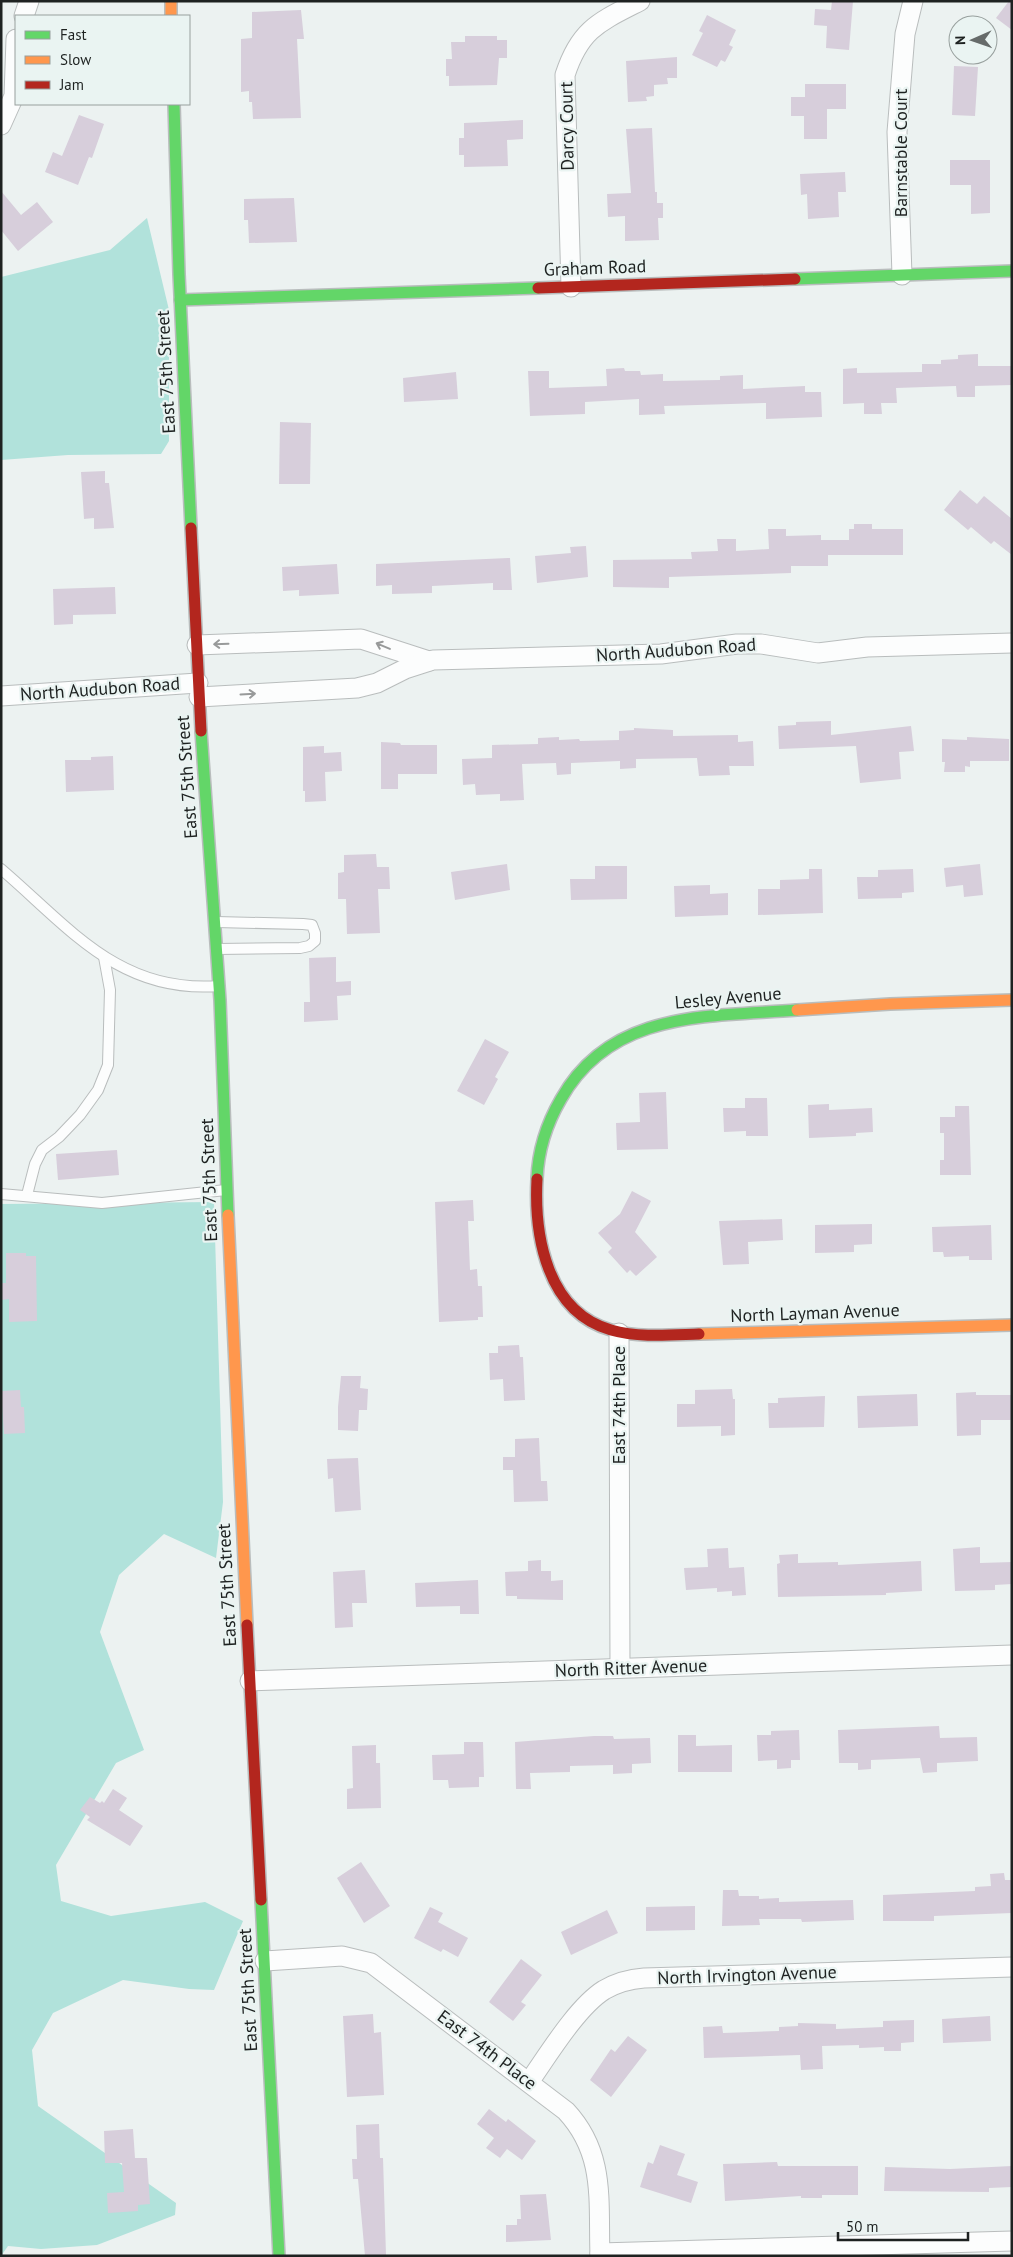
<svg xmlns="http://www.w3.org/2000/svg" width="1013" height="2257" viewBox="0 0 1013 2257" font-family="'PT Sans',sans-serif">
  <style>
    .green { fill: #b1e2db }
    .building { fill: #d7cedb }
    .lines { fill: none; stroke-linecap: round; stroke-linejoin: round }
    .lane-casing { stroke: #b9bdbd; stroke-width: 12 }
    .street-casing { stroke: #b9bdbd; stroke-width: 21 }
    .fast-casing { stroke: #b9bdbd; stroke-width: 14 }
    .slow-casing { stroke: #b9bdbd; stroke-width: 14 }
    .jam-casing { stroke: #b9bdbd; stroke-width: 14 }
    .lane { stroke: #fcfdfd; stroke-width: 10 }
    .street { stroke: #fcfdfd; stroke-width: 19 }
    .fast { stroke: #63d668; stroke-width: 11 }
    .slow { stroke: #ff974d; stroke-width: 11 }
    .jam { stroke: #b3261e; stroke-width: 11 }
    .oneway { stroke: #989a9a }
    .labels { text-anchor: middle; stroke-width: 4.5; stroke-linejoin: round; paint-order: stroke }
    .street-label { font-size: 18px; fill: #1e2221; stroke: #eaf4f2 }
  </style>
  <rect width="100%" height="100%" fill="#ecf2f1"/>
  <!-- green -->
  <g class="green">
    <path d="M147 218 169 310V441L161 454 68 455 1 460V277L110 250Z"/>
    <path d="M214 1202 223 1502 216 1558 164 1534 119 1575 100 1632 144 1750 116 1763 56 1865 61 1901 111 1916 205 1902 243 1921 214 1990 189 1989 123 1980 53 2013 32 2050 38 2106 176 2203 175 2215 97 2245 41 2249 8 2246 1 2256V1204Z"/>
  </g>
  <!-- building -->
  <g class="building">
    <path d="M832 1H853L849 50 826 48 827 26 814 25 815 9 831 10Z"/>
    <path d="M1009 1H1012V30L996 18Z"/>
    <path d="M301 10 304 39H297L301 118 253 119 252 102H249V91L241 92V39L252 38V12Z"/>
    <path d="M707 15 736 30 729 45 733 47 725 62 721 60 717 67 692 55 703 33 699 31Z"/>
    <path d="M465 36H497V40H507V58H499L497 85 449 86V76H446V59H452L451 42H465Z"/>
    <path d="M677 57V78H667L668 84 654 85V96L646 97 647 101 628 102 626 61Z"/>
    <path d="M954 66 978 67 975 116 952 115Z"/>
    <path d="M805 84H846V109H827V139H804V116H791V97H805Z"/>
    <path d="M79 115 104 124 92 158 89 157 78 185 45 172 53 152 62 156Z"/>
    <path d="M523 120V139L507 140 508 166 464 167V155H459V138H464V123Z"/>
    <path d="M652 128 655 192H657V203H663V218H658L659 240 625 241V216L608 217 607 194 631 193 626 129Z"/>
    <path d="M950 160H990V213L971 214V185H950Z"/>
    <path d="M845 172 846 192H838L839 217 808 219 807 194 801 195 800 174Z"/>
    <path d="M1 191 21 215 37 202 53 222 18 251 1 230Z"/>
    <path d="M294 198 297 242 249 243 248 220H244V199Z"/>
    <path d="M978 354V366H1012V385L975 386V397H957L956 386 896 388 897 403H881L882 414H864V403L843 404V369L857 368V373L922 372V364H941V360L958 359V355Z"/>
    <path d="M624 368 625 371H640L641 375 663 374V381L720 380V376L743 375V389L805 386V392H821L822 417 766 419V403L664 406 665 414 639 415V399L585 402V414L530 416 528 371H549V388L607 386 606 369Z"/>
    <path d="M456 372 458 399 404 402 403 378Z"/>
    <path d="M280 422 311 423 310 484H279Z"/>
    <path d="M105 471V483H109L114 528 94 529V518L84 519 81 472Z"/>
    <path d="M960 490 977 504 984 496 1012 519V555L994 541 991 544 971 527 968 530 944 510Z"/>
    <path d="M854 524H872V529H903V555H828V566H791V573L669 577V588L613 587V560L692 559 691 552 718 551 717 539H736V551L769 549 768 529H786V536L821 535V540H849V529H854Z"/>
    <path d="M586 546 588 577 537 583 535 556 571 553 570 547Z"/>
    <path d="M508 558H510L512 590H493V583L432 586V593L392 594V585L376 586V564Z"/>
    <path d="M337 564 339 594 299 596V590L283 591 282 567Z"/>
    <path d="M115 587 116 614 73 615V624L54 625 53 589Z"/>
    <path d="M831 721V735L911 726 914 751 899 752 901 779 860 783 856 746 779 749 778 726 796 725V722Z"/>
    <path d="M634 728 673 730V736L738 735V742L753 741 754 766H729L730 775 699 776 697 758 636 759V768L620 769V761L571 763V774L557 775 556 763 522 764 524 800 500 801V794L476 795 475 784 463 785 462 759 492 758V745L538 744V738L559 737V740L579 739 580 741 619 740V731L634 730Z"/>
    <path d="M967 737 1009 739V761H970V767L965 766V772H944L945 762H942V739L967 740Z"/>
    <path d="M381 742 400 743 401 745H437V774H398V789H381Z"/>
    <path d="M324 746V753L341 752 342 771 325 772 326 801 305 802V791H303V747Z"/>
    <path d="M113 756 114 790 66 792 65 760H91V757Z"/>
    <path d="M376 854 377 867H389L390 889H378L380 933 347 934 346 899H338V873L344 872V855Z"/>
    <path d="M507 864 510 890 455 900 451 872Z"/>
    <path d="M980 864 983 895 964 897 963 885 946 887 944 868Z"/>
    <path d="M595 866H627V899L571 900 570 879H595Z"/>
    <path d="M809 869H822L823 913 758 915V889H780V880L809 879Z"/>
    <path d="M913 869 914 892 902 893V898L858 899 857 877H878V870Z"/>
    <path d="M710 885V894L728 893V915L675 917 674 886Z"/>
    <path d="M336 957V982L351 981V995L337 996 338 1020 304 1022V1002H310L309 958Z"/>
    <path d="M485 1039 509 1052 495 1077 498 1079 484 1105 457 1091Z"/>
    <path d="M666 1092 668 1149 617 1150 616 1123 640 1122 639 1093Z"/>
    <path d="M745 1098H767L768 1136H746V1131L724 1132 723 1108H745Z"/>
    <path d="M829 1104V1110L872 1108 873 1132 856 1133V1136L809 1138 808 1105Z"/>
    <path d="M955 1106H969L971 1175H940V1160H944V1133H940V1117H955Z"/>
    <path d="M117 1150 119 1175 58 1180 56 1154Z"/>
    <path d="M632 1191 651 1201 635 1232 657 1257 636 1276 630 1270 627 1273 608 1252 612 1248 598 1233 620 1214Z"/>
    <path d="M473 1200 474 1221H468L470 1270 477 1269 478 1286H482L483 1317H478V1320L439 1322 435 1202Z"/>
    <path d="M782 1219 783 1240 748 1242 749 1264 723 1265 719 1221Z"/>
    <path d="M872 1224V1244L854 1245V1252L815 1253V1225Z"/>
    <path d="M991 1225 992 1260H969V1256L944 1257 943 1252H933L932 1227Z"/>
    <path d="M6 1253H26V1256H36L37 1321 9 1322V1299L1 1300V1283H6Z"/>
    <path d="M519 1345 520 1357H523L525 1400 504 1401 503 1379 490 1380 489 1353H498V1346Z"/>
    <path d="M341 1376H361L360 1388 368 1389 367 1410H359L358 1431 338 1430V1407Z"/>
    <path d="M732 1389 733 1399H735V1435L721 1436V1426L677 1427V1404H695V1390Z"/>
    <path d="M20 1390 21 1407H24L25 1433 4 1434 1 1391Z"/>
    <path d="M976 1392V1395H1012V1420H981V1435L957 1436 956 1393Z"/>
    <path d="M917 1394 918 1426 858 1428 857 1396Z"/>
    <path d="M825 1396 824 1427 769 1428 768 1403H778V1398Z"/>
    <path d="M539 1438 541 1481H547L548 1501 514 1502 513 1470H503V1457H515V1439Z"/>
    <path d="M358 1458 361 1510 335 1512 333 1478 328 1479 327 1459Z"/>
    <path d="M980 1547V1563L1012 1562V1584L995 1585V1590L955 1591 953 1549Z"/>
    <path d="M728 1548 729 1568 744 1567 746 1595 732 1596V1591L717 1592V1588L686 1590 684 1568 708 1567 707 1549Z"/>
    <path d="M798 1554V1563L838 1562V1565L921 1561 922 1591 886 1593V1595L778 1597 777 1564 780 1563 779 1555Z"/>
    <path d="M541 1560V1571H551V1581L563 1580V1600L517 1599V1596H506L505 1572 528 1571V1561Z"/>
    <path d="M365 1570 367 1603H352L353 1627 335 1628 333 1572Z"/>
    <path d="M478 1580 479 1614H460V1606L416 1607 415 1583Z"/>
    <path d="M939 1726 940 1738 977 1737 978 1761 937 1763V1772L923 1773 920 1758 871 1760V1769L858 1770V1763H839L838 1730Z"/>
    <path d="M799 1730 800 1760H791V1768L777 1769V1760L758 1761 757 1735H771V1731Z"/>
    <path d="M678 1735H696V1746L732 1745V1772H678Z"/>
    <path d="M594 1736H613L614 1739 650 1738 651 1763 632 1764V1773L613 1774V1765L570 1766V1772L530 1773 531 1789H516L515 1742Z"/>
    <path d="M464 1742H483L484 1777H479V1787L449 1788 448 1780H433L432 1755 464 1754Z"/>
    <path d="M376 1745V1763H380L381 1808 347 1809V1789L353 1788 352 1746Z"/>
    <path d="M113 1789 127 1798 119 1810 143 1826 130 1846 87 1820 90 1817 80 1810 90 1797 100 1803 102 1801 104 1803Z"/>
    <path d="M361 1862 390 1906 364 1923 337 1878Z"/>
    <path d="M1004 1873 1005 1880H1012V1913L934 1916V1921H883V1895L975 1891V1887L991 1886 990 1874Z"/>
    <path d="M723 1890H738L739 1896H759V1899L779 1898V1902L853 1900 854 1920 802 1922 801 1919H759L760 1925 722 1926Z"/>
    <path d="M695 1906V1930L646 1931V1907Z"/>
    <path d="M430 1907 443 1913 438 1922 468 1938 458 1957 443 1949 441 1952 414 1938Z"/>
    <path d="M607 1910 618 1933 571 1955 561 1932Z"/>
    <path d="M521 1959 542 1975 521 2002 526 2005 513 2021 489 2002Z"/>
    <path d="M373 2014 374 2033 381 2032 384 2095 347 2097 343 2016Z"/>
    <path d="M990 2016 991 2041 943 2043 942 2019Z"/>
    <path d="M914 2020V2042L901 2043V2051H884V2047L859 2048V2045L822 2046 823 2069 801 2070 800 2055 704 2058 703 2027 722 2026 723 2033 779 2031V2027L798 2026V2023L836 2024V2029L883 2027V2021Z"/>
    <path d="M628 2036 647 2050 611 2097 590 2080 611 2049 615 2052Z"/>
    <path d="M489 2109 506 2122 508 2119 536 2141 522 2160 507 2149 500 2158 486 2148 494 2138 477 2124Z"/>
    <path d="M379 2124 380 2158H383L386 2255 365 2256 358 2179H353L352 2159H357L356 2125Z"/>
    <path d="M133 2129 135 2158H147L150 2204 138 2205V2211L108 2213 107 2193 124 2192 122 2163H105L104 2131Z"/>
    <path d="M660 2145 685 2154 677 2175 698 2182 691 2203 640 2187 648 2162 653 2164Z"/>
    <path d="M777 2162 778 2166H858V2195H822V2198H801V2196L725 2201 723 2164Z"/>
    <path d="M1012 2166V2187L989 2188V2192L884 2191 885 2167 950 2169Z"/>
    <path d="M546 2194 551 2240 506 2242V2225H517V2219H521L520 2195Z"/>
  </g>
  <g class="lines">
    <!-- lane casing -->
    <g class="lane-casing">
      <g id="lane">
        <path d="M1 869C69 927 119 994 219 986"/>
        <path d="M216 922 303 924 312 925 315 933V941L309 946 300 948 217 949"/>
        <path d="M1 1194 102 1203 226 1190"/>
        <path d="M27 1195 35 1164 42 1150 59 1137 80 1115 98 1090 108 1065 110 990 104 957"/>
      </g>
    </g>
    <!-- street casing -->
    <g class="street-casing">
      <g id="street">
        <path d="M24 16 29 1"/>
        <path d="M1 125 14 96 16 39"/>
        <path d="M902 275 897 132 905 34 913 1"/>
        <path d="M571 287 565 75C580 29 599 22 640 1"/>
        <path d="M197 645 361 639 429 661"/>
        <path d="M1 696 198 683"/>
        <path d="M199 697 357 688 377 683 405 669 433 660 661 654 737 644H761L818 653 867 647 1012 643"/>
        <path d="M619 1333 620 1668"/>
        <path d="M250 1681 1012 1655"/>
        <path d="M265 1961 342 1956 371 1963 566 2111C606 2154 598 2201 600 2256"/>
        <path d="M529 2082C548 2055 577 2007 604 1990 616 1983 630 1979 644 1978L1012 1967"/>
        <path d="M600 2253 1012 2241"/>
      </g>
    </g>
    <!-- fast casing -->
    <g class="fast-casing">
      <g id="fast">
        <path d="M174 104 179 274 191 528"/>
        <path d="M795 279 1012 271"/>
        <path d="M180 300 538 288"/>
        <path d="M201 731 220 1000 228 1215"/>
        <path d="M537 1179C538 1151 547 1123 561 1099 611 1010 708 1017 797 1010"/>
        <path d="M261 1900 279 2256"/>
      </g>
    </g>
    <!-- slow casing -->
    <g class="slow-casing">
      <g id="slow">
        <path d="M171 1V16"/>
        <path d="M797 1010 890 1004 1012 1000"/>
        <path d="M228 1215 247 1625"/>
        <path d="M699 1334 1012 1325"/>
      </g>
    </g>
    <!-- jam casing -->
    <g class="jam-casing">
      <g id="jam">
        <path d="M538 288 795 279"/>
        <path d="M191 528 201 731"/>
        <path d="M537 1179C534 1236 547 1312 611 1330 639 1338 670 1335 699 1334"/>
        <path d="M247 1625 261 1900"/>
      </g>
    </g>
    <!-- lane -->
    <use href="#lane" class="lane"/>
    <!-- street -->
    <use href="#street" class="street"/>
    <!-- fast -->
    <use href="#fast" class="fast"/>
    <!-- slow -->
    <use href="#slow" class="slow"/>
    <!-- jam -->
    <use href="#jam" class="jam"/>
  </g>
  <!-- one-way arrows -->
  <defs><path id="oneway-shaft" d="M-6 0H5M1.5-3L5.5 0L1.5 3" fill="none" stroke-width="1.6" stroke-linecap="round" stroke-linejoin="round" transform="scale(1.25)"/></defs>
  <g class="oneway">
    <use href="#oneway-shaft" transform="translate(221 644) rotate(178)"/>
    <use href="#oneway-shaft" transform="translate(383 646) rotate(-157)"/>
    <use href="#oneway-shaft" transform="translate(248 694) rotate(-3)"/>
  </g>
  <g class="labels">
    <!-- street labels -->
    <g class="street-label">
      <text transform="translate(567 126) rotate(-91)" y="6">Darcy Court</text>
      <text transform="translate(901 153) rotate(-90)" y="6">Barnstable Court</text>
      <text transform="translate(595 268) rotate(-2)" y="6">Graham Road</text>
      <text transform="translate(166 372) rotate(-93)" y="6">East 75th Street</text>
      <text transform="translate(676 650) rotate(-4)" y="6">North Audubon Road</text>
      <text transform="translate(100 689) rotate(-4)" y="6">North Audubon Road</text>
      <text transform="translate(187 777) rotate(-94)" y="6">East 75th Street</text>
      <text transform="translate(728 998) rotate(-5)" y="6">Lesley Avenue</text>
      <text transform="translate(209 1180) rotate(-92)" y="6">East 75th Street</text>
      <text transform="translate(815 1313) rotate(-2)" y="6">North Layman Avenue</text>
      <text transform="translate(619 1405) rotate(-90)" y="6">East 74th Place</text>
      <text transform="translate(227 1585) rotate(-93)" y="6">East 75th Street</text>
      <text transform="translate(631 1668) rotate(-2)" y="6">North Ritter Avenue</text>
      <text transform="translate(747 1975) rotate(-2)" y="6">North Irvington Avenue</text>
      <text transform="translate(248 1990) rotate(-93)" y="6">East 75th Street</text>
      <text transform="translate(487 2050) rotate(37)" y="6">East 74th Place</text>
    </g>
  </g>
  <!-- border -->
  <rect width="1013" height="2257" fill="none" stroke="#1e2221" stroke-width="5"/>
  <!-- legend -->
  <rect x="15" y="15" width="175" height="90" fill="#eaf4f2" stroke="#98a09e"/>
  <rect x="25" y="31" width="25" height="8" fill="#63d668" stroke="#98a09e"/>
  <text x="60" y="40" font-size="15" fill="#1e2221">Fast</text>
  <rect x="25" y="56" width="25" height="8" fill="#ff974d" stroke="#98a09e"/>
  <text x="60" y="65" font-size="15" fill="#1e2221">Slow</text>
  <rect x="25" y="81" width="25" height="8" fill="#b3261e" stroke="#98a09e"/>
  <text x="60" y="90" font-size="15" fill="#1e2221">Jam</text>
  <!-- north arrow -->
  <g transform="translate(973 40) rotate(268)"><circle r="24" fill="#eaf4f2" stroke="#98a09e"/>
  <path d="M0-4L9 19L0 12L-9 19Z" fill="#666b6a"/>
  <text y="-8" font-size="14" font-weight="bold" text-anchor="middle" fill="#1e2221">N</text>
  </g>
  <!-- scale -->
  <path d="M838 2232v8h130v-8" fill="none" stroke="#1e2221" stroke-width="2.5"/>
  <text x="846" y="2232" font-size="15" fill="#1e2221" stroke="#eaf4f2" stroke-width="4" paint-order="stroke">50 m</text>
</svg>
